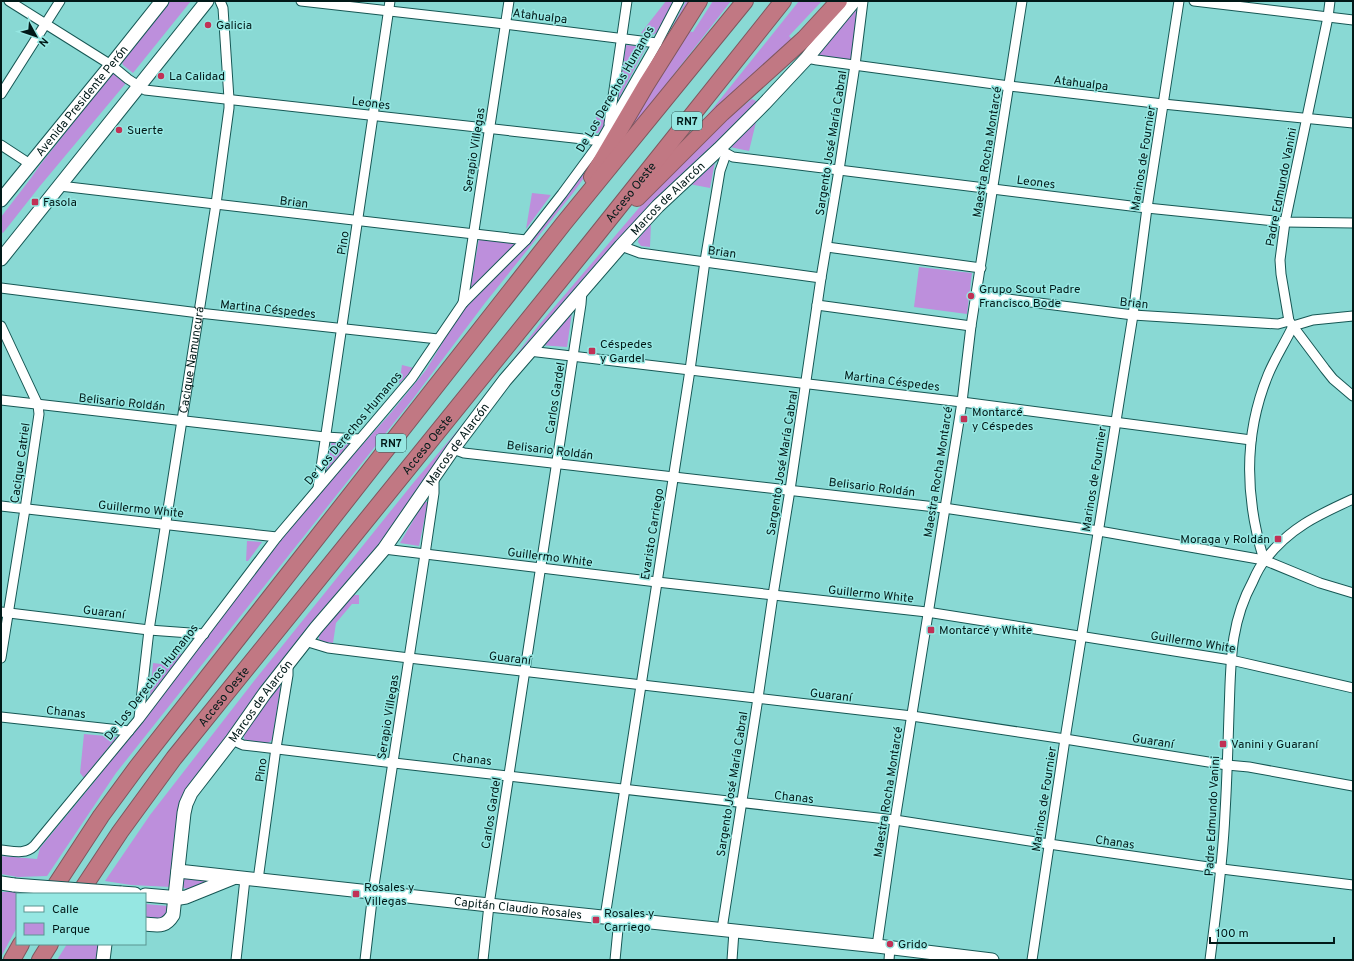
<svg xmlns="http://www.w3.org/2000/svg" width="1354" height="961" viewBox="0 0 1354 961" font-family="Overpass,sans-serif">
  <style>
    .green { fill: #bd8fdc }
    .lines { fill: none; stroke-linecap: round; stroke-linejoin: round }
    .street-casing { stroke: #165754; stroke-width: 11 }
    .secondary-casing { stroke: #165754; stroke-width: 15 }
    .highway-casing { stroke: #7e575e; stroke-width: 18 }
    .street { stroke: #fff; stroke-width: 9 }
    .secondary { stroke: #fff; stroke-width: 13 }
    .highway { stroke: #c17883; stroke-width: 16 }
    .secondary-bridge-casing { stroke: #165754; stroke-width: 15; stroke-linecap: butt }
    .secondary-bridge { stroke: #fff; stroke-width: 13 }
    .poi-dot { fill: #c13156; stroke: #96e7e2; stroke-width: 1.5 }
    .labels { text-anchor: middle; stroke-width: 3; stroke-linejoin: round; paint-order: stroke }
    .shield { fill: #96e7e2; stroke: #2e5755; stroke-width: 1 }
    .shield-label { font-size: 11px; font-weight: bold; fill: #011918 }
    .street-label { font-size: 12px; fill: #011918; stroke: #96e7e2 }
    .poi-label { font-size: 12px; fill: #011918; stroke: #96e7e2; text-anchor: start }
  </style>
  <rect width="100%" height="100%" fill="#89d9d4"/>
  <!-- green -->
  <g class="green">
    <path d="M170 1H191L133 73 123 65 122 62Z"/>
    <path d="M666 1H676L659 31C653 36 649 35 641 33Z"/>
    <path d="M686 1H692L602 153 573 193 485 303 412 400 116 773 47 876 18 877 1 874V856L37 859 40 848 95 781 306 508 389 415 426 370 455 322 467 306 529 242 560 204 595 158 647 74Z"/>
    <path d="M713 1H731L625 137 685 31 693 32Z"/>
    <path d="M799 1H822L789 36 792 39 698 127Z"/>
    <path d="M859 7 851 62 815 56Z"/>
    <path d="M626 45 646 47 618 100Z"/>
    <path d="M113 72 126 83 40 186 3 233 1 232V217L31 178 40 165Z"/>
    <path d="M752 99 758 102 503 373 539 325 644 202 709 133Z"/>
    <path d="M597 113 606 115 603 127 598 133H593Z"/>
    <path d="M757 118 749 151 730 147Z"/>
    <path d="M713 161 715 162 710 188 689 184Z"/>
    <path d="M532 193 551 195 526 229Z"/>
    <path d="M651 223 650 247 641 246 638 242 639 238Z"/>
    <path d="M479 238 517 244 470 291Z"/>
    <path d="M919 267 972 273 967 314 914 307Z"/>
    <path d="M572 312 567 347 539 345Z"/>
    <path d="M402 365 414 368 399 384Z"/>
    <path d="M463 424 466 425 383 541 186 792 171 887 131 885 105 881 150 815 254 681 414 482Z"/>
    <path d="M332 440 351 444 326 471Z"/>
    <path d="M424 502H428L419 546 400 543Z"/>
    <path d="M247 541 262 542 248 561H246Z"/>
    <path d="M353 595H359V604H352L336 623 333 643 319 641V635Z"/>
    <path d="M172 653 183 654 150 696 153 663 170 665Z"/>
    <path d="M282 678 272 740 268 743 245 740 243 735Z"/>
    <path d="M84 734 117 737 84 778 80 773Z"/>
    <path d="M183 878 213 880 189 890 182 887Z"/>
    <path d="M37 891 35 894H17V927L1 957V892Z"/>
    <path d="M145 904 168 906 165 916 159 921 145 920Z"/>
    <path d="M67 944H101L99 960H57Z"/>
  </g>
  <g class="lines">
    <!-- street casing -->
    <g class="street-casing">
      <g id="street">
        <path d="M9 1 111 65 128 79 145 90 601 141"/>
        <path d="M301 1 505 24 657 43"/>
        <path d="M1194 1 1353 20"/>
        <path d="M1330 1 1328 17 1285 222 1280 260 1281 274 1289 321 1325 369 1333 379 1353 396"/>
        <path d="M807 58 817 60 1009 86 1163 104 1353 123"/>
        <path d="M1 94 60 1"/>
        <path d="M609 124 627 1"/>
        <path d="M1 145 30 164"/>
        <path d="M722 151 733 157 1147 208 1285 222 1353 223"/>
        <path d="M60 186 526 240"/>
        <path d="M621 246 640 253 821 278"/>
        <path d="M827 247 981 268"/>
        <path d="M1 288 199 313 438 339"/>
        <path d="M976 295 1133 315 1278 324 1289 321"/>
        <path d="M463 303 509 1"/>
        <path d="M817 305 971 326"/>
        <path d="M1 326 38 405 39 414 25 509 1 658"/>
        <path d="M1293 326 1313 320 1353 316"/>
        <path d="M529 351 962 402 1251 440"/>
        <path d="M1 400 325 437 360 439"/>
        <path d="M453 449 464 453 944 508 1099 531 1264 560 1320 583 1353 593"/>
        <path d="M318 488 390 1"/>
        <path d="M1 506 277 537"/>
        <path d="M384 549 657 582 927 612 1231 660 1353 688"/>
        <path d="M1264 560C1245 498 1243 436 1268 375 1275 358 1285 343 1293 326"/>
        <path d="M1 612 149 630 204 634"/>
        <path d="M305 641 328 648 409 658 912 716 1065 739 1227 765 1249 767 1353 786"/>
        <path d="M1 717 129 731"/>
        <path id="s1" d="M139 718 149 630 216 204 229 108V99L223 8 220 1"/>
        <path d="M232 740 243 745 394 763 895 820 1049 844 1222 869 1353 885"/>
        <path d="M1 850C12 851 25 855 34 846L139 719 277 537 412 378 463 303 526 240 562 194 601 141 657 43 679 1"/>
        <path d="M258 880 276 748 288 675V664"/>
        <path d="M605 917 690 370 705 261 720 171 726 154"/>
        <path d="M722 929 758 698 773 595 790 490 821 278 839 170 855 65 863 1"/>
        <path d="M877 946 895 820 962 402 971 326 1022 1"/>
        <path d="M236 960 245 879"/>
        <path d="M365 960 373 892 425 554 434 493V477"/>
        <path d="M483 960 489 905 581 304 582 291"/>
        <path d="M615 960 619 919"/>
        <path d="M732 960 734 931"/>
        <path d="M889 960 890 948"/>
        <path d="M1032 960 1065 739 1133 315 1147 208 1179 1"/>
        <path d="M1210 960C1216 911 1223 862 1225 813 1227 780 1228 746 1229 713 1231 665 1229 625 1253 581 1256 574 1260 566 1265 560 1289 528 1318 515 1353 499"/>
      </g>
    </g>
    <!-- secondary casing -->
    <g class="secondary-casing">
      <g id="secondary">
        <path id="s2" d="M1 200 111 65 162 1"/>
        <path d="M1 259 207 1"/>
        <path id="s3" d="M178 871 489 905 877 946 992 960"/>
        <path d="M1 883 14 885"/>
        <path d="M121 893 135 894"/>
        <path d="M145 895 180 898 186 897 233 878"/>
        <path id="s4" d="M145 924C158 925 165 928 173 915L184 813 186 804 191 793 232 740 265 693 316 628 384 549 453 449 505 380 621 246 658 206 719 149 764 104 807 58 854 1"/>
        <path d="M103 960 105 944"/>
      </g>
    </g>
    <!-- highway casing -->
    <g class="highway-casing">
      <g id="highway">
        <path d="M592 177 646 85 699 1"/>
        <path d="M637 198 722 113 804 39 839 1"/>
        <path d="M50 894 101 816 137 767 564 223 745 1"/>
        <path id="s5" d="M79 894 120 832 174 758 591 242 783 1"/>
        <path d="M12 960 21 944"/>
        <path d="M40 960 50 944"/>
      </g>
    </g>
    <!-- street -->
    <use href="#street" class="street"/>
    <!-- secondary -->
    <use href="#secondary" class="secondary"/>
    <!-- highway -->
    <use href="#highway" class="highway"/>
    <!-- secondary-bridge casing -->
    <g class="secondary-bridge-casing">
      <path id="secondary-bridge" d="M14 885 121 893"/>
    </g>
    <!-- secondary-bridge -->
    <use href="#secondary-bridge" class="secondary-bridge"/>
  </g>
  <!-- markers -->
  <g class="poi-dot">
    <circle cx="208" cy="25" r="4"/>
    <circle cx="161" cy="76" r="4"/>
    <circle cx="119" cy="130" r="4"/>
    <rect x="31" y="198" width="8" height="8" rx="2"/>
    <circle cx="971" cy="296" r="4"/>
    <rect x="588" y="347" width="8" height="8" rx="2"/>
    <rect x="960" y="415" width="8" height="8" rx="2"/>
    <rect x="1274" y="535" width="8" height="8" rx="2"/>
    <rect x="927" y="626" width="8" height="8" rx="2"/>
    <rect x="1219" y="740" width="8" height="8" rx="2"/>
    <rect x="352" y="890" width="8" height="8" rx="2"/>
    <rect x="592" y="916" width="8" height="8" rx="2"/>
    <circle cx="890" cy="944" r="4"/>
  </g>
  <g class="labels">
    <!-- shield labels -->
    <g class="shield">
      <rect x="672" y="112" width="30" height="18" rx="3"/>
      <rect x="376" y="434" width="30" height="18" rx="3"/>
    </g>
    <g class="shield-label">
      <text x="687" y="125">RN7</text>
      <text x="391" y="447">RN7</text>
    </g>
    <!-- street labels -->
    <g class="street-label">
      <text transform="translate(540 16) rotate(7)" y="4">Atahualpa</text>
      <text transform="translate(1081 83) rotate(7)" y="4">Atahualpa</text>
      <text transform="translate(615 89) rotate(-60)" y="4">De Los Derechos Humanos</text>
      <text dy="4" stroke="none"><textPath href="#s2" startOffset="128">Avenida Presidente Perón</textPath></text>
      <text transform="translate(371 103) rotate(7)" y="4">Leones</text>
      <text transform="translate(831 143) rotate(-81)" y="4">Sargento José María Cabral</text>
      <text transform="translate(474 150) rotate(-81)" y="4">Serapio Villegas</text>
      <text transform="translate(987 152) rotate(-81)" y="4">Maestra Rocha Montarcé</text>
      <text transform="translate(1143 158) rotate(-81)" y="4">Marinos de Fournier</text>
      <text transform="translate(1036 182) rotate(7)" y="4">Leones</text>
      <text transform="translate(1281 187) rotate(-79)" y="4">Padre Edmundo Vanini</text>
      <text dy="4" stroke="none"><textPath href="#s5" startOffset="893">Acceso Oeste</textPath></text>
      <text dy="4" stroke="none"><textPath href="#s4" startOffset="919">Marcos de Alarcón</textPath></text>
      <text transform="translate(294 202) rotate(7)" y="4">Brian</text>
      <text transform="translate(343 243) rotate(-81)" y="4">Pino</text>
      <text transform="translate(722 252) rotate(8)" y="4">Brian</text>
      <text transform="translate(1134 303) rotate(6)" y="4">Brian</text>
      <text transform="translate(268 309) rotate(6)" y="4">Martina Céspedes</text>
      <text dy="4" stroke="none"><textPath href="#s1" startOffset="362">Cacique Namuncurá</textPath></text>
      <text transform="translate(892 381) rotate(7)" y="4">Martina Céspedes</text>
      <text transform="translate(555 398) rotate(-81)" y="4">Carlos Gardel</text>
      <text transform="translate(122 402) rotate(6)" y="4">Belisario Roldán</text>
      <text transform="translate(353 428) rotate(-50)" y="4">De Los Derechos Humanos</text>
      <text dy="4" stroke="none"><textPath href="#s4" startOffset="595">Marcos de Alarcón</textPath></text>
      <text dy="4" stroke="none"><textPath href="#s5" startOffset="569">Acceso Oeste</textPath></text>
      <text transform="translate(550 450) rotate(7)" y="4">Belisario Roldán</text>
      <text transform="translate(20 463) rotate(-82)" y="4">Cacique Catriel</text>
      <text transform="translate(782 463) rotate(-81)" y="4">Sargento José María Cabral</text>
      <text transform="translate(938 472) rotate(-81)" y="4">Maestra Rocha Montarcé</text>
      <text transform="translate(1094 479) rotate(-81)" y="4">Marinos de Fournier</text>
      <text transform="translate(872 487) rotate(7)" y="4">Belisario Roldán</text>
      <text transform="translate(141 509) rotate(6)" y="4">Guillermo White</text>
      <text transform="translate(652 534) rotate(-81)" y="4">Evaristo Carriego</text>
      <text transform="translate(550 557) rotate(7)" y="4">Guillermo White</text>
      <text transform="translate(871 594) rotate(6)" y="4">Guillermo White</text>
      <text transform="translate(104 612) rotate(7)" y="4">Guaraní</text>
      <text transform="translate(1193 642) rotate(9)" y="4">Guillermo White</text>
      <text transform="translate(510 658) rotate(7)" y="4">Guaraní</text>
      <text transform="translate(151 682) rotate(-52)" y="4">De Los Derechos Humanos</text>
      <text transform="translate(831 695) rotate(7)" y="4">Guaraní</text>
      <text dy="4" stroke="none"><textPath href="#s5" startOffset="245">Acceso Oeste</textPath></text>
      <text dy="4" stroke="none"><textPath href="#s4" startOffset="271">Marcos de Alarcón</textPath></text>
      <text transform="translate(66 712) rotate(6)" y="4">Chanas</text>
      <text transform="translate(388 717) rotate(-81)" y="4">Serapio Villegas</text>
      <text transform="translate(1153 741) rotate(9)" y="4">Guaraní</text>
      <text transform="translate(472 759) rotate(6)" y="4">Chanas</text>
      <text transform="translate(261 770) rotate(-82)" y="4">Pino</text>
      <text transform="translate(732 784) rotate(-81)" y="4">Sargento José María Cabral</text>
      <text transform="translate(888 792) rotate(-81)" y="4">Maestra Rocha Montarcé</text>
      <text transform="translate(794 797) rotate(6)" y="4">Chanas</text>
      <text transform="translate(1044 799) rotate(-81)" y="4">Marinos de Fournier</text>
      <text transform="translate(491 813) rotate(-81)" y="4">Carlos Gardel</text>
      <text transform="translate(1212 816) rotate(-87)" y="4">Padre Edmundo Vanini</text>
      <text transform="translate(1115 842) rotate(8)" y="4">Chanas</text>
      <text dy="4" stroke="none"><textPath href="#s3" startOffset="342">Capitán Claudio Rosales</textPath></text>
    </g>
    <!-- poi labels -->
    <g class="poi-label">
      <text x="216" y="29">Galicia</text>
      <text x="169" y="80">La Calidad</text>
      <text x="127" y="134">Suerte</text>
      <text x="43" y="206">Fasola</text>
      <text x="979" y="293">Grupo Scout Padre<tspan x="979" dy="14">Francisco Bode</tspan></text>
      <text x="600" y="348">Céspedes<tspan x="600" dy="14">y Gardel</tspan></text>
      <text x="972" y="416">Montarcé<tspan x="972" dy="14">y Céspedes</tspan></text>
      <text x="1270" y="543" text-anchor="end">Moraga y Roldán</text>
      <text x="939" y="634">Montarcé y White</text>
      <text x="1231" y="748">Vanini y Guaraní</text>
      <text x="364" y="891">Rosales y<tspan x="364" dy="14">Villegas</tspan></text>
      <text x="604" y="917">Rosales y<tspan x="604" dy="14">Carriego</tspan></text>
      <text x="898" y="948">Grido</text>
    </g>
  </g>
  <!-- border -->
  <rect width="1354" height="961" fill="none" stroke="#011918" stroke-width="4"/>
  <!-- legend -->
  <rect x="16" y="893" width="130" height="52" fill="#96e7e2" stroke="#5a9591"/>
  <rect x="24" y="906" width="20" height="6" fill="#ffffff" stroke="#5a9591"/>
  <text x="52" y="913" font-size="12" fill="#011918">Calle</text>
  <rect x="24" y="923" width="20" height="12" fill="#bd8fdc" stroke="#5a9591"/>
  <text x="52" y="933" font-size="12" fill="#011918">Parque</text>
  <!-- north arrow -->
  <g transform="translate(36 36) rotate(130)" stroke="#96e7e2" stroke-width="3" paint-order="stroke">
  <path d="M0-3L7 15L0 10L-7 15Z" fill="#011918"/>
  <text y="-6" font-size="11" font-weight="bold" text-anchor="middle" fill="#011918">N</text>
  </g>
  <!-- scale -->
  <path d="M1210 937v6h124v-6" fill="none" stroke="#011918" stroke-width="2"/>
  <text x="1216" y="937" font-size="12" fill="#011918" stroke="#96e7e2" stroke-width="3" paint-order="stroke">100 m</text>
</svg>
